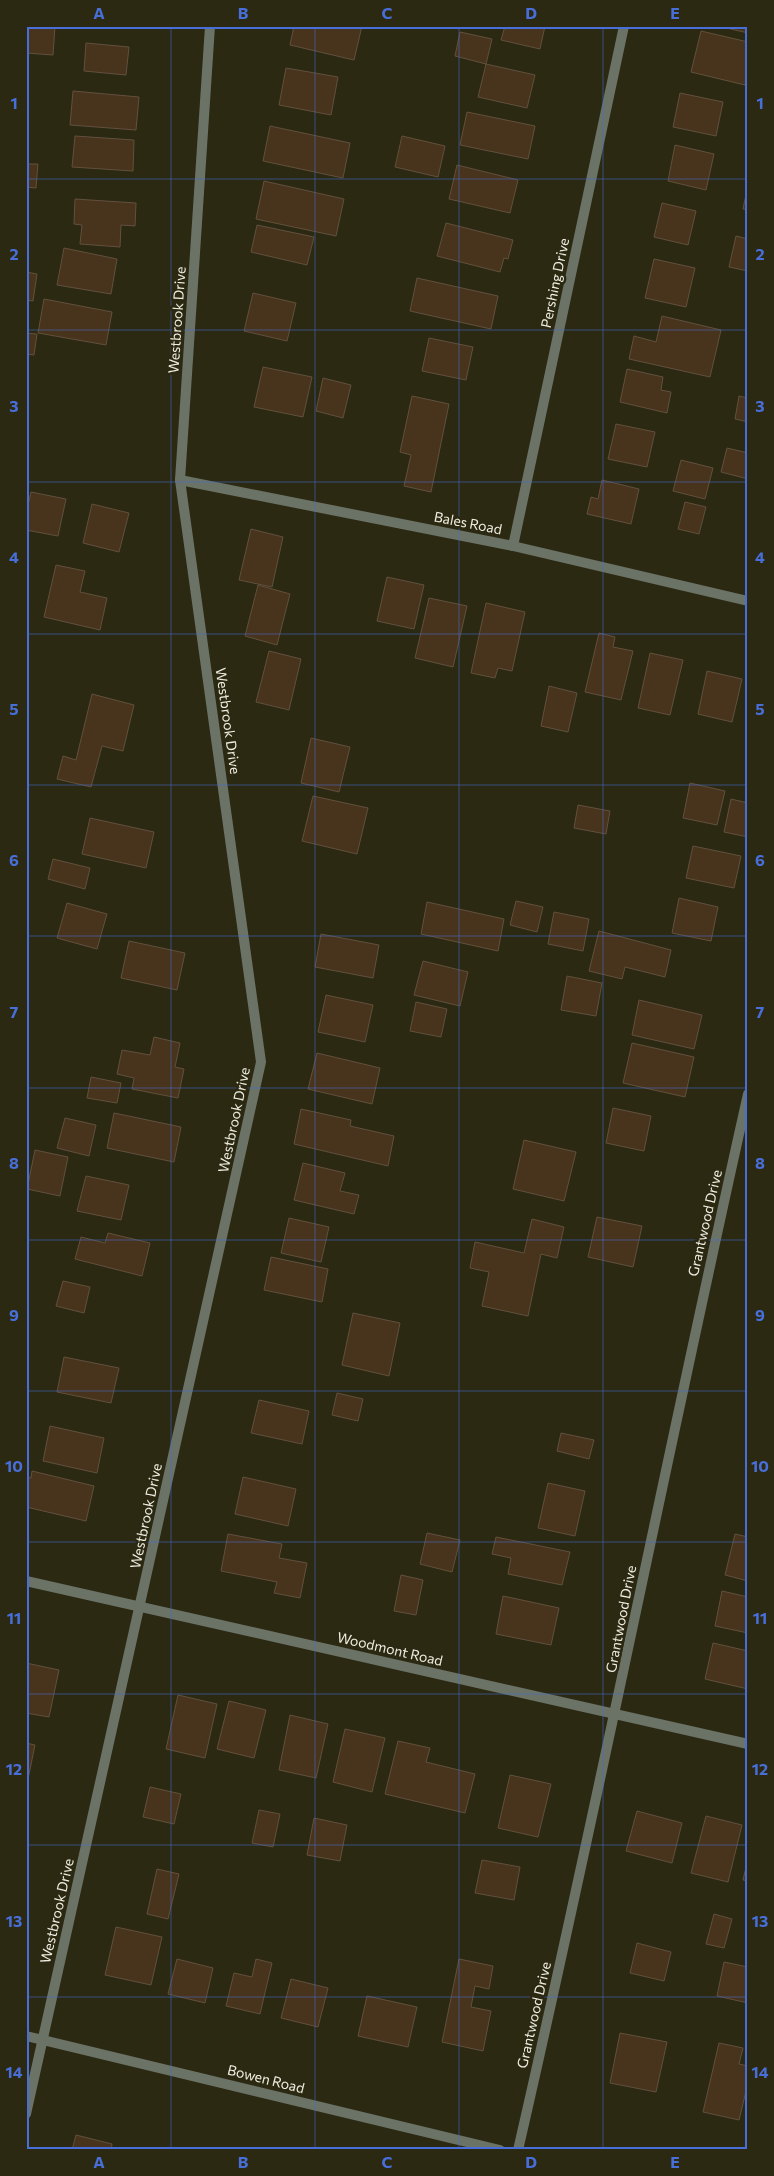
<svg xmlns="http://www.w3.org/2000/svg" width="774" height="2176" viewBox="0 0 774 2176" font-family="Commissioner,sans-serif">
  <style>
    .building { fill: #48341c; stroke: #61503d }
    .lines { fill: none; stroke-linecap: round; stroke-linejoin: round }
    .street { stroke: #6b7367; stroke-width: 10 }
    .grid { fill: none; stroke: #476ed9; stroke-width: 1; stroke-opacity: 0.55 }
    .labels { text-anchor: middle; stroke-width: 5; stroke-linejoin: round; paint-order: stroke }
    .street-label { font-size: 14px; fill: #eeeddf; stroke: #2c2913 }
    .neatline { fill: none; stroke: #476ed9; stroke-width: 2 }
    .grid-label { font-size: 16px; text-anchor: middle; font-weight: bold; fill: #476ed9 }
  </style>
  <rect width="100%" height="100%" fill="#2c2913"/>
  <!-- building -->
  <g class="building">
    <path d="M26 26H55L53 55 26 53Z"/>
    <path d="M294 26H362L354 60 290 45Z"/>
    <path d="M505 26H545L540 49 501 40Z"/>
    <path d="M718 26H748V33Z"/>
    <path d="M701 31 748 42V73L745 85 691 72Z"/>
    <path d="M460 32 492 39 486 64 455 56Z"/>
    <path d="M86 43 129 47 126 75 84 71Z"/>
    <path d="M486 64 535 75 527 108 478 97Z"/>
    <path d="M286 68 338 77 331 115 279 105Z"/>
    <path d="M73 91 139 97 136 130 70 125Z"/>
    <path d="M680 93 723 102 716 136 673 127Z"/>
    <path d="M467 112 535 126 528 159 460 145Z"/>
    <path d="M270 126 350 143 343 178 263 161Z"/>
    <path d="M75 136 134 140 133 171 72 167Z"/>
    <path d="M402 136 445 146 438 177 395 167Z"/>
    <path d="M675 145 714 154 706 190 668 181Z"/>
    <path d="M26 164H38L36 188 26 187Z"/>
    <path d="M457 165 518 180 510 213 449 199Z"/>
    <path d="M264 181 344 199 336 236 256 219Z"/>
    <path d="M748 185V210L743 209Z"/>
    <path d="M75 199 136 203 135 226 121 225 120 247 80 244 82 225 74 224Z"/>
    <path d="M662 203 696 211 688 245 654 237Z"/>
    <path d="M446 223 513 240 508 259 504 258 500 272 437 256Z"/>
    <path d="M257 225 314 237 307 265 251 252Z"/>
    <path d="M736 236 748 239V271L729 267Z"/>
    <path d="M64 248 117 259 111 294 57 285Z"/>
    <path d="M654 259 695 268 686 307 645 298Z"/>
    <path d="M26 272 37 274 33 301 26 300Z"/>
    <path d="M417 278 498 296 491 329 410 311Z"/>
    <path d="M253 293 296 303 287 341 244 331Z"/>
    <path d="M44 299 112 312 106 345 38 333Z"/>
    <path d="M662 316 721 330 710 377 629 359 634 336 656 342Z"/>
    <path d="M26 333 37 334 34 355 26 354Z"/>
    <path d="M429 338 473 347 466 380 422 371Z"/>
    <path d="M263 367 312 377 303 417 254 407Z"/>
    <path d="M627 369 663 377 661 390 671 392 667 413 620 402Z"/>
    <path d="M323 378 351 385 343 418 316 411Z"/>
    <path d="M412 396 449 404 431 492 404 486 411 455 400 452Z"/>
    <path d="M739 396 748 398V422L735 419Z"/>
    <path d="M616 424 655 432 647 467 608 459Z"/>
    <path d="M727 448 748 453V479L721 472Z"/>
    <path d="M681 460 713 468 705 499 673 491Z"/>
    <path d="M602 480 639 489 631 524 587 514 591 497 598 499Z"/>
    <path d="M31 492 66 499 58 536 26 530V514Z"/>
    <path d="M685 502 706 507 699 534 678 529Z"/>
    <path d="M92 504 129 513 119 552 83 543Z"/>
    <path d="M251 529 283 537 272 587 239 580Z"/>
    <path d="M56 565 85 571 80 592 107 598 100 630 44 617Z"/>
    <path d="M387 577 424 585 414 629 377 621Z"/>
    <path d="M258 585 290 594 277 645 245 636Z"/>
    <path d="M429 598 467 606 453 667 415 658Z"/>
    <path d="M486 603 525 612 512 671 498 668 495 678 471 673Z"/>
    <path d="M599 633 615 637 613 647 633 651 621 700 585 692Z"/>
    <path d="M269 651 301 659 289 710 256 702Z"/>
    <path d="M650 653 683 660 670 715 638 708Z"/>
    <path d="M707 671 742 679 732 722 698 714Z"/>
    <path d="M549 686 577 693 568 732 541 726Z"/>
    <path d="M92 694 134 705 123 751 102 746 91 787 57 779 63 756 76 760Z"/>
    <path d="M311 738 350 747 339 792 301 783Z"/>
    <path d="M690 783 725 791 717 825 683 818Z"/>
    <path d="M313 796 368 808 357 854 302 841Z"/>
    <path d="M731 799 748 803V837L724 832Z"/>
    <path d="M578 805 610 811 606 834 574 828Z"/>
    <path d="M90 818 154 832 146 868 82 854Z"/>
    <path d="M693 846 741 856 734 888 686 878Z"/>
    <path d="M53 859 90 868 85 889 48 879Z"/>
    <path d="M679 898 718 907 711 941 672 933Z"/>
    <path d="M516 901 543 907 537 932 510 925Z"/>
    <path d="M427 902 504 919 498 951 421 934Z"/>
    <path d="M67 903 107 914 97 949 57 938Z"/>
    <path d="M554 912 589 919 583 951 548 944Z"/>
    <path d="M599 931 671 950 665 977 625 967 622 979 589 971Z"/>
    <path d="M321 934 379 945 373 978 315 967Z"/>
    <path d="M129 941 185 953 177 990 121 978Z"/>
    <path d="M423 961 468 972 460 1006 414 995Z"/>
    <path d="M567 976 602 983 596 1016 561 1010Z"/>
    <path d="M326 995 373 1005 365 1042 318 1032Z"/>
    <path d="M639 1000 702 1015 694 1049 632 1035Z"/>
    <path d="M416 1002 447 1009 441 1037 410 1031Z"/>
    <path d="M154 1037 180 1043 175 1067 184 1069 178 1098 132 1089 134 1078 117 1074 122 1050 150 1055Z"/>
    <path d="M632 1043 694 1057 685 1097 623 1083Z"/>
    <path d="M317 1053 380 1068 372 1104 308 1089Z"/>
    <path d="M91 1077 121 1083 117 1103 87 1098Z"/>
    <path d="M613 1108 651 1116 644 1151 606 1143Z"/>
    <path d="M301 1109 351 1120 350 1126 394 1136 388 1166 294 1144Z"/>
    <path d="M114 1113 181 1127 174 1162 107 1148Z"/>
    <path d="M65 1118 96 1125 89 1156 57 1148Z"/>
    <path d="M524 1140 576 1152 564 1201 513 1189Z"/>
    <path d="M35 1150 68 1157 60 1196 27 1189Z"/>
    <path d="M303 1163 345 1173 340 1191 359 1195 354 1214 294 1200Z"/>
    <path d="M86 1176 129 1185 121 1220 77 1211Z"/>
    <path d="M597 1217 642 1226 633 1267 588 1257Z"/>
    <path d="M289 1218 329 1227 321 1262 281 1253Z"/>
    <path d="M532 1219 564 1227 557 1258 541 1254 528 1316 482 1306 489 1272 470 1268 475 1242 524 1253Z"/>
    <path d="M108 1233 150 1243 142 1276 75 1259 81 1237 105 1243Z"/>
    <path d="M271 1257 328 1269 322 1302 264 1290Z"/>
    <path d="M63 1281 90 1287 84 1313 56 1306Z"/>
    <path d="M353 1313 400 1323 389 1376 342 1365Z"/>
    <path d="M64 1357 119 1368 111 1403 57 1392Z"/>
    <path d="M337 1393 363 1399 358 1421 332 1415Z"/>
    <path d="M259 1400 309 1411 302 1444 251 1433Z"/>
    <path d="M50 1426 104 1438 97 1473 43 1461Z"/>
    <path d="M561 1433 594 1440 589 1459 557 1451Z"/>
    <path d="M32 1471 94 1486 86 1521 26 1507V1477L31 1478Z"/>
    <path d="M243 1477 296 1489 288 1526 235 1514Z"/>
    <path d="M548 1483 585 1491 575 1536 538 1528Z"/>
    <path d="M427 1533 460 1540 452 1572 420 1564Z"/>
    <path d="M228 1534 282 1544 279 1558 307 1563 300 1598 274 1593 277 1582 221 1571Z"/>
    <path d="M735 1534 748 1537V1581L725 1575Z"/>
    <path d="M496 1537 570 1552 562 1585 508 1574 511 1558 492 1554Z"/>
    <path d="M401 1575 423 1580 416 1615 394 1611Z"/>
    <path d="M722 1591 748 1597V1633L715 1626Z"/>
    <path d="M503 1596 559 1608 551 1645 496 1634Z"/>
    <path d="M713 1643 748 1651V1689L705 1679Z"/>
    <path d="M26 1663 59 1670 49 1717 26 1713Z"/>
    <path d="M178 1695 217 1704 205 1758 166 1749Z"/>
    <path d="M229 1701 266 1710 254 1758 217 1749Z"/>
    <path d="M290 1715 328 1724 316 1778 279 1770Z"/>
    <path d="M345 1729 385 1738 372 1792 333 1782Z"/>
    <path d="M398 1741 430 1748 426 1762 475 1774 465 1813 385 1794Z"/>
    <path d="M26 1743 35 1745 27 1784H26Z"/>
    <path d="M510 1775 551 1784 538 1837 498 1828Z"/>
    <path d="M150 1787 181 1794 174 1824 143 1817Z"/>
    <path d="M259 1810 280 1814 273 1847 252 1843Z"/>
    <path d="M637 1811 682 1823 672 1863 626 1851Z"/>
    <path d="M706 1816 742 1825 728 1882 691 1873Z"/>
    <path d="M314 1818 347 1825 340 1861 307 1855Z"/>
    <path d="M748 1859V1881L743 1880Z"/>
    <path d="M482 1860 520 1867 514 1900 475 1893Z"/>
    <path d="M157 1869 179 1874 168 1919 147 1914Z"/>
    <path d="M714 1914 732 1919 724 1948 706 1944Z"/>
    <path d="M116 1927 162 1937 151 1985 105 1975Z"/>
    <path d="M637 1943 671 1952 664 1981 630 1973Z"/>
    <path d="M177 1959 213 1968 205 2003 168 1994Z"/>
    <path d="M256 1959 272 1963 260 2014 226 2006 234 1973 252 1977Z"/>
    <path d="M459 1959 493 1966 489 1989 475 1986 471 2007 491 2011 483 2051 442 2042Z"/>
    <path d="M724 1962 748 1967V2003L717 1996Z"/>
    <path d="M291 1979 328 1988 318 2027 281 2018Z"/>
    <path d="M367 1996 417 2007 408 2047 358 2036Z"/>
    <path d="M620 2033 667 2042 656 2092 610 2083Z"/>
    <path d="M719 2043 743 2048 739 2064 748 2066V2083L739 2120 703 2112Z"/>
    <path d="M76 2135 112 2144 111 2150H72Z"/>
  </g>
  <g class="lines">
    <!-- street -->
    <g class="street">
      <path d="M180 480 513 546 748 601"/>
      <path d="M513 546 624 26"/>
      <path d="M26 1581 748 1744"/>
      <path d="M26 2036 500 2150"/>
      <path d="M26 2114 261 1062 180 480 210 26"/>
      <path d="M518 2150C599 1799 669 1445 748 1094"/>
    </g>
  </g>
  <!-- grid -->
  <path class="grid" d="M171 26V2150M315 26V2150M459 26V2150M603 26V2150M26 179H748M26 330H748M26 482H748M26 634H748M26 785H748M26 936H748M26 1088H748M26 1240H748M26 1391H748M26 1542H748M26 1694H748M26 1845H748M26 1997H748"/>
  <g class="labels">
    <!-- street labels -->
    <g class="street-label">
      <text transform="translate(555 283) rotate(-78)" y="5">Pershing Drive</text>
      <text transform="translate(177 320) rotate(-86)" y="5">Westbrook Drive</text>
      <text transform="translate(468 523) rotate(11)" y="5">Bales Road</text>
      <text transform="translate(228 721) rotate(82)" y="5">Westbrook Drive</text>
      <text transform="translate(234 1120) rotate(-78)" y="5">Westbrook Drive</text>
      <text transform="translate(705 1223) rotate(-77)" y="5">Grantwood Drive</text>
      <text transform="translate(146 1516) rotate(-78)" y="5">Westbrook Drive</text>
      <text transform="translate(621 1619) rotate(-79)" y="5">Grantwood Drive</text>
      <text transform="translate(390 1649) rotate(13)" y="5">Woodmont Road</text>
      <text transform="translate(57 1911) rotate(-77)" y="5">Westbrook Drive</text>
      <text transform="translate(534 2015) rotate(-77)" y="5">Grantwood Drive</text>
      <text transform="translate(266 2079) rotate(14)" y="5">Bowen Road</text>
    </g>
  </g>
  <!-- border -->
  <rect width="774" height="2176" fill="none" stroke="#2c2913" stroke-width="55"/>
  <rect x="28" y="28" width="718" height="2120" class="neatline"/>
  <g class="grid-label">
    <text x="99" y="19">A</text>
    <text x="243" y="19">B</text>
    <text x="387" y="19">C</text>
    <text x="531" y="19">D</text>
    <text x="675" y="19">E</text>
    <text x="14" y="109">1</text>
    <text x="760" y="109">1</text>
    <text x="14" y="260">2</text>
    <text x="760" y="260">2</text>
    <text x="14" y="412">3</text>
    <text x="760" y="412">3</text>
    <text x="14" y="563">4</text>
    <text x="760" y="563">4</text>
    <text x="14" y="715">5</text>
    <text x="760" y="715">5</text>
    <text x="14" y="866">6</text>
    <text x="760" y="866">6</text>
    <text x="14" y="1018">7</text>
    <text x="760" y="1018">7</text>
    <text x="14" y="1169">8</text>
    <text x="760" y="1169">8</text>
    <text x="14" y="1321">9</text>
    <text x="760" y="1321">9</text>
    <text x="14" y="1472">10</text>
    <text x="760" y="1472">10</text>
    <text x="14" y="1624">11</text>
    <text x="760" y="1624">11</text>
    <text x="14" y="1775">12</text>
    <text x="760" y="1775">12</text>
    <text x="14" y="1927">13</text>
    <text x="760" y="1927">13</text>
    <text x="14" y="2078">14</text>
    <text x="760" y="2078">14</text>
    <text x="99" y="2168">A</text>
    <text x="243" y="2168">B</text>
    <text x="387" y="2168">C</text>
    <text x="531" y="2168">D</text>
    <text x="675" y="2168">E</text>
  </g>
</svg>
